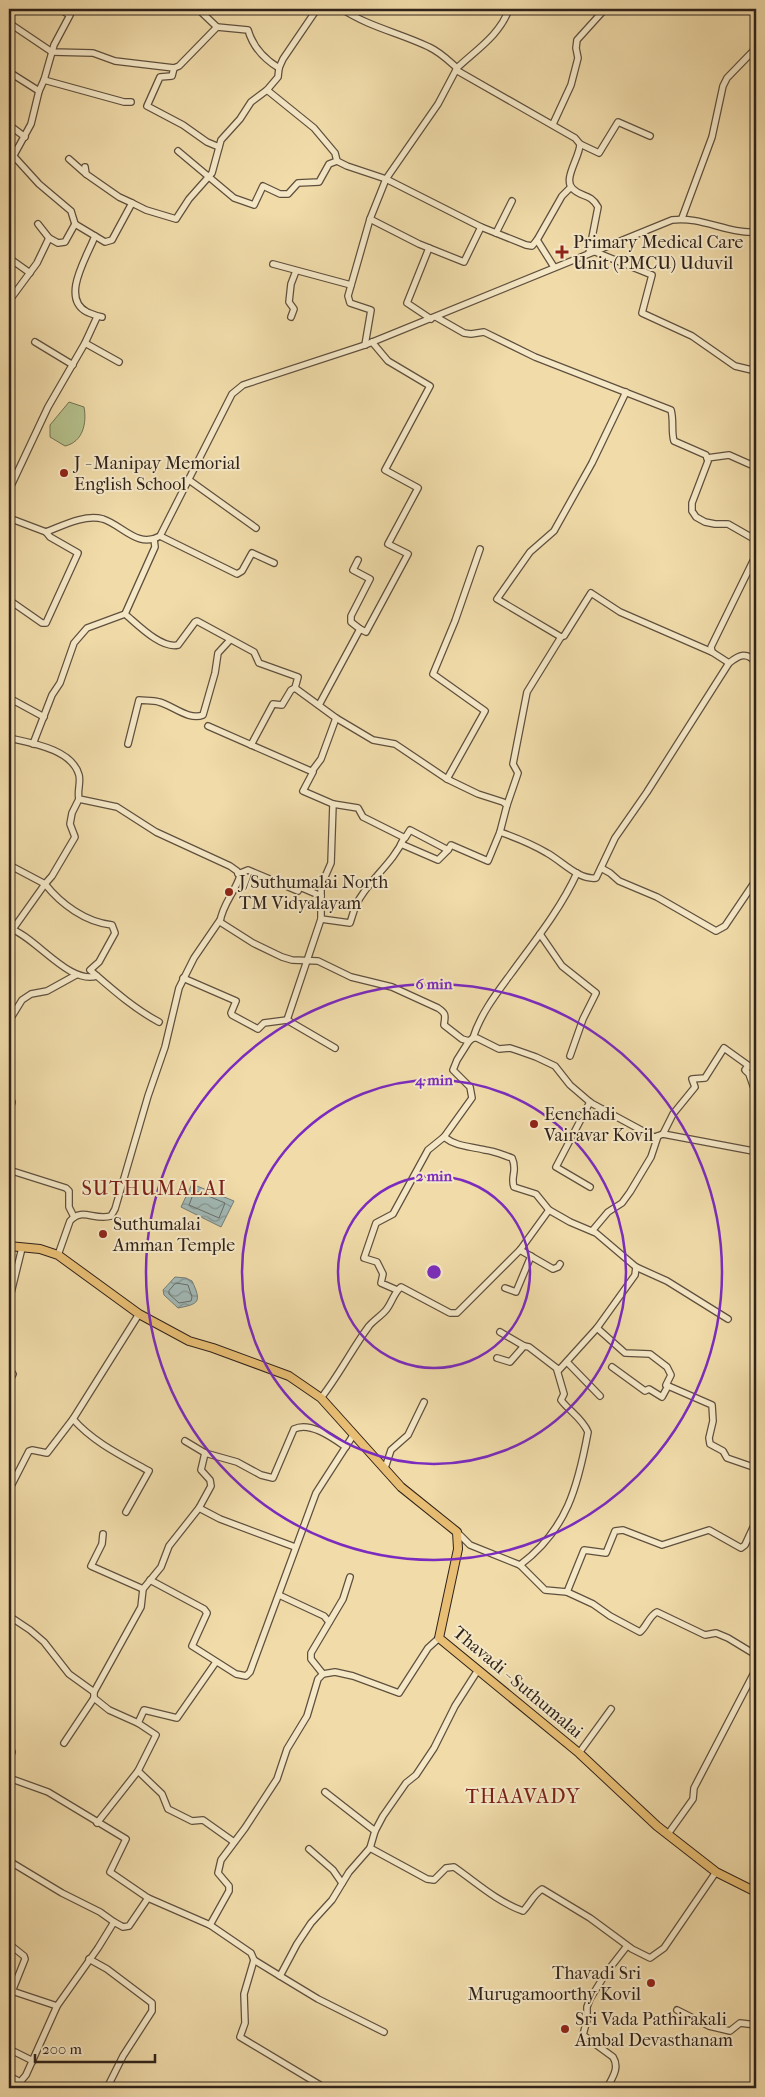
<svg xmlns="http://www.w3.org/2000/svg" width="765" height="2097" viewBox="0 0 765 2097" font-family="'IM FELL French Canon',serif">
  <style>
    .pitch { fill: #b5c18c; stroke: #727254 }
    .water { fill: url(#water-waves); stroke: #737c77 }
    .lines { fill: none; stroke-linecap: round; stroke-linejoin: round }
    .shore { stroke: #686d68; stroke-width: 1 }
    .minor-casing { stroke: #5f503e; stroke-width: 8 }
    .major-casing { stroke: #2f221b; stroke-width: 10 }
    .minor { stroke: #f5e8c7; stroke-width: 5.5 }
    .major { stroke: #e8be74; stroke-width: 8 }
    .ring { fill: none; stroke: #7b2cbf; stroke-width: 2.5 }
    .poi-dot { fill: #8f2418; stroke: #f5e8c7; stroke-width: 2 }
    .labels { text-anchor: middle; stroke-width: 4; stroke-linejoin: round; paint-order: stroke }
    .poi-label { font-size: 18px; fill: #2f221b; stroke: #f5e8c7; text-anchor: start }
    .street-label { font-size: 18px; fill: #2f221b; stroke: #f5e8c7 }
    .quarter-label { font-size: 20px; letter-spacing: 1px; fill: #7a1f14; stroke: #f5e8c7 }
    .centre { fill: #7b2cbf; stroke: #f5e8c7; stroke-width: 2.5 }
    .ring-label { font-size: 15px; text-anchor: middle; font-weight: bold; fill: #7b2cbf; stroke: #f5e8c7; stroke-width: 4; stroke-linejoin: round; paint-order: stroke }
  </style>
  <defs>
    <pattern id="water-waves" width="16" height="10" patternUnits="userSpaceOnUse" patternTransform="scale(1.25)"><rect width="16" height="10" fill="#a1b8b5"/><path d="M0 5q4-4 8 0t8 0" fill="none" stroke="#849592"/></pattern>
  </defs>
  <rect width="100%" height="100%" fill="#f0dba9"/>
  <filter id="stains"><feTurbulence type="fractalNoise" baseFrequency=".004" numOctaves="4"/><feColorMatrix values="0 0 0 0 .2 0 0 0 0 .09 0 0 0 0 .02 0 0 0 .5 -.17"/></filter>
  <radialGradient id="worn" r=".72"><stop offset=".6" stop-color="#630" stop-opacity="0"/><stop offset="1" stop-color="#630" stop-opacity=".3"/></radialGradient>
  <!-- pitch -->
  <path class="pitch" d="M69 402 84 407C87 423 83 442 65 446L50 437V425Z"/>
  <!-- water -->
  <g class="water">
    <path d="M192 1184 234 1201 221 1227 181 1207Z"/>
    <path d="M175 1277 186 1278 192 1281C202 1302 199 1304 178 1308L164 1295 163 1290Z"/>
  </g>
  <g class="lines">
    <!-- shore -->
    <g class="shore">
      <path d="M196 1191 225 1203 219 1218 189 1205 194 1192Z"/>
      <path d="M176 1283 188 1285 192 1297 191 1301 179 1303 169 1294V1291Z"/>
    </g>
    <!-- minor casing -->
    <g class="minor-casing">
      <g id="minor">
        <path d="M198 9 217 27"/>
        <path d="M342 9C369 27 400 33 429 47 440 52 448 60 457 68L456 70 575 138 580 144C580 157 562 180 573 189 582 198 590 193 598 207L589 253"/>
        <path d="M9 23 52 52 93 53 115 61 174 68 179 66 217 27 248 30C253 47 264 59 279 68"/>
        <path d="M174 68 172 76 160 77 147 106 183 125 207 142 219 147"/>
        <path d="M457 68C476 50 500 35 509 9"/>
        <path d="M9 72 39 91"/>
        <path d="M44 80 124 102H131"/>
        <path d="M267 90 314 128 335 153 337 161 347 166 386 179 481 227 526 245 532 246 537 240 562 196 571 187"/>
        <path d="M553 124 571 85 578 58 576 48 577 40 605 9"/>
        <path d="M9 125 25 137"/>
        <path d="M580 144 599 153 618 122 650 136"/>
        <path d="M9 151 39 184 71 211 75 224 105 242 112 240 132 203 146 210 176 219 189 199 212 173 221 140 240 119 251 102 267 90 278 77 279 68 283 59 317 9"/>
        <path d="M178 151 234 198 254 205 263 186 280 194H288L298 183 319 182 329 164 337 161"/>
        <path d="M14 155 31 124 39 91 44 80 54 45 70 15 59 9"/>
        <path d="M69 159 86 174"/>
        <path d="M85 167 86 174 119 197 132 203"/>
        <path d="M682 218 712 137 723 86 727 78 756 48"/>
        <path d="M370 219 419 244 464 262 481 227"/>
        <path d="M38 224 49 238"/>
        <path d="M496 233 512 201"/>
        <path d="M95 236C87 257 60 298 87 312 92 314 96 316 102 317"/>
        <path d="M537 240 554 267"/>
        <path d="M429 248 407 303 431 319"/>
        <path d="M593 251 652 275 642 313 692 336 735 366 756 371"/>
        <path d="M9 258 30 273"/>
        <path d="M273 264 351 285"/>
        <path d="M9 301 37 263 49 238 58 243 65 242 75 224"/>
        <path d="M291 317 294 309 289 302 291 284 296 271"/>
        <path d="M436 317 464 333 471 334 484 332 535 357 671 410C674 421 671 431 674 441L706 455 708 461 692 503V511L696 517 705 522 715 524H728L756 540"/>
        <path d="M35 342 73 365"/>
        <path d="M85 343 119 362"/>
        <path d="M365 345 371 310 350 303 348 296 370 219 386 179 438 104 456 70"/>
        <path d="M707 458 729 455 756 467"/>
        <path d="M189 480 256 528"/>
        <path d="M9 490 48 407 85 343 97 317"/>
        <path d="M9 518 46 532C62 526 84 514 103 519 122 525 138 549 160 536L232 394 243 385 365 345 672 220C701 216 728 234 756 232"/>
        <path d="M160 536 237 574 242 571 252 553 274 563"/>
        <path d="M154 539 155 547 125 614C137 624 161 649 178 645L195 622 197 621 254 652 259 663 298 677 295 688 336 718 373 740 395 744 447 779 478 794 503 802 507 805 500 832C517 838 532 844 547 853 562 861 578 880 596 878L615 838 647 792 729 663C739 655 747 651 756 663"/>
        <path d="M358 560 353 570 370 579 351 616V622L360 629"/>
        <path d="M9 600 42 623H46L78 553 50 537 46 532"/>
        <path d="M561 637 564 636 591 593 620 612 712 652"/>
        <path d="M729 663 712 652 711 647 756 555"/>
        <path d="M9 698 44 717"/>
        <path d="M319 705 360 629 366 632 408 554 388 544 418 488 385 470 430 386 388 361 372 342"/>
        <path d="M208 726 313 772 303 791 333 804 358 808 363 817 405 838 410 830 448 850 451 845 488 861 500 832"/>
        <path d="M9 738C31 743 72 749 79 775 81 783 77 791 79 799L117 807 156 832 230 866 237 871 240 876C235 892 222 905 220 922L253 943 282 957 292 960 318 961 351 977 392 987 438 1008C447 1014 445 1016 444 1025L462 1039 469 1041 473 1038H477L499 1049 510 1048 519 1051 536 1057 555 1066 570 1085 591 1103 652 1136 655 1137 663 1134 753 1151 756 1153"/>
        <path d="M33 744 52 695 60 683 74 643 87 628 125 614"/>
        <path d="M128 744 139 700C145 701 152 700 159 702 172 705 189 721 203 715L215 673 218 653 230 640"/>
        <path d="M251 745 273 704 282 705 291 690 295 688"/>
        <path d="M312 771 321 759 336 718"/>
        <path d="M447 779 485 711 433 674 455 621 480 549"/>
        <path d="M507 805 518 773 513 764 527 692 561 637 497 599 530 552 554 531 592 463 626 392"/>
        <path d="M401 844 438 860 448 850"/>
        <path d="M11 866 45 884 52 876 75 837 70 824 72 813 79 799"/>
        <path d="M601 868 610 873 619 881 657 897 716 931 725 926 756 880"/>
        <path d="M238 874 248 870 298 891 300 887 321 896"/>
        <path d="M321 919 350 923C352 917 354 910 356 905 368 880 393 864 404 838"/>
        <path d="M9 928C36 937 69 985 97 976"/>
        <path d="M13 929 45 884C61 904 85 922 112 925L115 933 99 962 90 970C112 989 133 1008 159 1022"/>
        <path d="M540 934 562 966 596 993 583 1019 570 1056"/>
        <path d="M183 978 236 1001 231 1013 232 1015 258 1029 264 1023 287 1020 335 1048"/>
        <path d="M287 1020 321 919V886L331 863 333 804"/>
        <path d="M9 1021 22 1000 31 994 47 991 76 975"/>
        <path d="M473 1038C480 1015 496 994 510 975 534 942 560 910 577 873"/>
        <path d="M469 1041 457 1060 453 1070 470 1087 472 1098 444 1137C457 1147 469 1146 485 1150 494 1151 503 1155 512 1158 518 1171 510 1176 514 1187L536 1194 549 1210 570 1222 596 1233 636 1267 667 1281 728 1319"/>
        <path d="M748 1066 745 1070 749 1074 756 1094"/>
        <path d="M9 1098 12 1102 9 1113"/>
        <path d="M590 1102 556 1167 590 1187"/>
        <path d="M663 1134 673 1114 695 1087 692 1079 705 1078 724 1048 756 1071"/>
        <path d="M9 1170 66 1188 69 1191V1207L74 1217"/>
        <path d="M592 1231 608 1212 622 1203 630 1192 651 1157 658 1136"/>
        <path d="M520 1250 553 1269 558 1267 560 1264"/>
        <path d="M58 1255 70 1221C82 1207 94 1221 111 1216L115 1209 148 1096 165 1047 179 988 194 958 220 920"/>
        <path d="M505 1288 516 1292 531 1256"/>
        <path d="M397 1290 381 1283 383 1274 377 1262 364 1258 376 1223 393 1214 428 1150 444 1137"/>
        <path d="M9 1301 22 1248"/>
        <path d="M597 1328 625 1353 650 1354 667 1367 671 1375 666 1385 712 1405 713 1421 709 1438 710 1444 723 1451 727 1458 756 1468"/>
        <path d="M500 1332 524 1346"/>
        <path d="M497 1358 510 1362 524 1346 529 1347 559 1370 597 1328 635 1275 636 1267"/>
        <path d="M567 1362 600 1396"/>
        <path d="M612 1367 645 1391 649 1389 662 1397 668 1386"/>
        <path d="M9 1369 13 1374 9 1382"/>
        <path d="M321 1398C339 1375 352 1349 369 1326 374 1320 381 1316 386 1310 392 1303 394 1292 401 1287L450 1313H457L520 1250 549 1210"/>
        <path d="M73 1419C93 1442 122 1456 149 1471L126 1512"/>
        <path d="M185 1441 205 1453 237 1462 261 1475 273 1478 294 1429C310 1421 333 1438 346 1447"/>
        <path d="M385 1468 391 1450 408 1435 424 1402"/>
        <path d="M9 1490 29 1451 32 1450 47 1453 73 1419 139 1314"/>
        <path d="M199 1508 220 1519 295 1547"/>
        <path d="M457 1532 470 1545 520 1565 545 1590 567 1592 593 1604 610 1616 640 1632C647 1626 649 1616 657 1612L705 1635 716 1633 728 1638 756 1655"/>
        <path d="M103 1534 102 1544 91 1566 143 1589"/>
        <path d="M520 1565C567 1530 578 1486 588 1432 582 1418 569 1411 561 1400L564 1394 557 1370"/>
        <path d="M150 1580 204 1609 207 1613 192 1646 236 1674 246 1676 250 1672 316 1493 354 1434"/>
        <path d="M567 1592 584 1550 606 1553 615 1531 623 1530 662 1545 709 1530 741 1548 745 1545 756 1521"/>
        <path d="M279 1595 324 1616 329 1622"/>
        <path d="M9 1616 30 1630 44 1642 69 1674 94 1692"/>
        <path d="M323 1674 311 1659V1653L343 1599 350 1577"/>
        <path d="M94 1698 109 1710 138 1723 156 1735 138 1771 97 1823"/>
        <path d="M138 1723 144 1710 177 1718 216 1662"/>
        <path d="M64 1743 94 1698V1692L141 1607 143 1589 161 1567 169 1546 199 1508 211 1486 210 1480 201 1470 205 1453"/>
        <path d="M9 1748 12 1752 9 1761"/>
        <path d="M579 1753 611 1709"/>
        <path d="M138 1771 162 1794 168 1809 192 1821 203 1820 234 1842"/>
        <path d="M9 1778 48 1792 126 1839 110 1872 148 1898"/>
        <path d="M325 1792 375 1831"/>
        <path d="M668 1834 693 1799 694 1788 756 1669"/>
        <path d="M370 1848 427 1879 434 1880 446 1868 454 1867C477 1883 496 1901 523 1911 530 1904 533 1895 542 1889L590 1918 632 1949 650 1958 664 1948 716 1872"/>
        <path d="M309 1849 333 1870 342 1883"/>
        <path d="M9 1861 62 1893 100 1912 114 1922"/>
        <path d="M210 1925 229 1891V1886L218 1873 221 1860 245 1828 277 1779 287 1749 307 1716 318 1679 323 1674 335 1672 353 1676 399 1693 428 1648 439 1638"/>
        <path d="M9 1944 24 1956 25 1959 9 1999"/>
        <path d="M89 1959 107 1969 152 2003V2011L123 2056 107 2088"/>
        <path d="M254 1960 244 1994 245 2023 240 2037 325 2088"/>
        <path d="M280 1976 318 1999 384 2032"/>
        <path d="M9 1990 57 2006"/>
        <path d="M677 2010 709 2026 730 2031 740 2023 756 2025"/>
        <path d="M9 2049 33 2061"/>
        <path d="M9 2076 20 2082"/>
        <path d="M15 2088 26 2075 57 2006 98 1948 114 1922 123 1927 129 1926 148 1898 210 1925 251 1953 254 1960 280 1976 297 1944 311 1923 332 1900 349 1872 370 1848 375 1831 383 1816 406 1783 416 1775 434 1748 455 1706 478 1670"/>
        <path d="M607 2088C612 2078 620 2068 613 2057L583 2035 587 2020V2007L590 1999 606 1973 627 1946"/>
      </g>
    </g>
    <!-- major casing -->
    <g class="major-casing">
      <path id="major" d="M9 1246 40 1249 58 1255 139 1314 189 1341 213 1348 289 1376 321 1398 401 1487 457 1532 458 1549 439 1638 579 1753 657 1826 716 1872 756 1892"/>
    </g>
    <!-- minor -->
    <use href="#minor" class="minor"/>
    <!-- major -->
    <use href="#major" class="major"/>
  </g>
  <!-- distance rings -->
  <g class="ring">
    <circle cx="434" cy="1272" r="96"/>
    <circle cx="434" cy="1272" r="192"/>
    <circle cx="434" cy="1272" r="288"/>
  </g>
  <!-- markers -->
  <g class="poi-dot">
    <path d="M559.5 244.5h5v5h5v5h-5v5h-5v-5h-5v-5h5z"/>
    <circle cx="64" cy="473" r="5"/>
    <circle cx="229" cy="892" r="5"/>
    <circle cx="534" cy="1124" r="5"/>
    <circle cx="103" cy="1234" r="5"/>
    <circle cx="651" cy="1983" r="5"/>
    <circle cx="565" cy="2029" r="5"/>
  </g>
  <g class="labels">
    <!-- poi labels -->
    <g class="poi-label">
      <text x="573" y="248">Primary Medical Care<tspan x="573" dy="21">Unit (PMCU) Uduvil</tspan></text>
      <text x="74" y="469">J - Manipay Memorial<tspan x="74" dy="21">English School</tspan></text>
      <text x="239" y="888">J/Suthumalai North<tspan x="239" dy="21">TM Vidyalayam</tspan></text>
      <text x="544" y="1120">Eenchadi<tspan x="544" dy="21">Vairavar Kovil</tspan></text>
      <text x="113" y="1230">Suthumalai<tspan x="113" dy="21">Amman Temple</tspan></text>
      <text x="641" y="1979" text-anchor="end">Thavadi Sri<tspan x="641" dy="21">Murugamoorthy Kovil</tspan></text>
      <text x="575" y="2025">Sri Vada Pathirakali<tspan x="575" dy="21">Ambal Devasthanam</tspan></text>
    </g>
    <!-- street labels -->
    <g class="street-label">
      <text transform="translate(518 1682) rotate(40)" y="6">Thavadi - Suthumalai</text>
    </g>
    <!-- quarter labels -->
    <g class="quarter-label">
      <text x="154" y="1195">SUTHUMALAI</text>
      <text x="523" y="1803">THAAVADY</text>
    </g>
  </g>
  <circle cx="434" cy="1272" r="8" class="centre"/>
  <g class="ring-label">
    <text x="434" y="989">6 min</text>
    <text x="434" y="1085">4 min</text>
    <text x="434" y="1181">2 min</text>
  </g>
  <!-- margin -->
  <rect width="765" height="2097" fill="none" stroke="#f0dba9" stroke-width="30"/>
  <rect x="10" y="10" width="745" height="2077" fill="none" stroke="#2f221b" stroke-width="2.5"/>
  <rect x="15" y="15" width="735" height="2067" fill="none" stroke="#2f221b"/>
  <!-- scale -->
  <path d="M35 2054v8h120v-8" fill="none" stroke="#2f221b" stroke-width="2.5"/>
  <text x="42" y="2054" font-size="15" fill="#2f221b" stroke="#f5e8c7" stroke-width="4" paint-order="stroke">200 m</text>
  <rect width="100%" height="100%" filter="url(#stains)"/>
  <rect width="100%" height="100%" fill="url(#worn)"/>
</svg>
